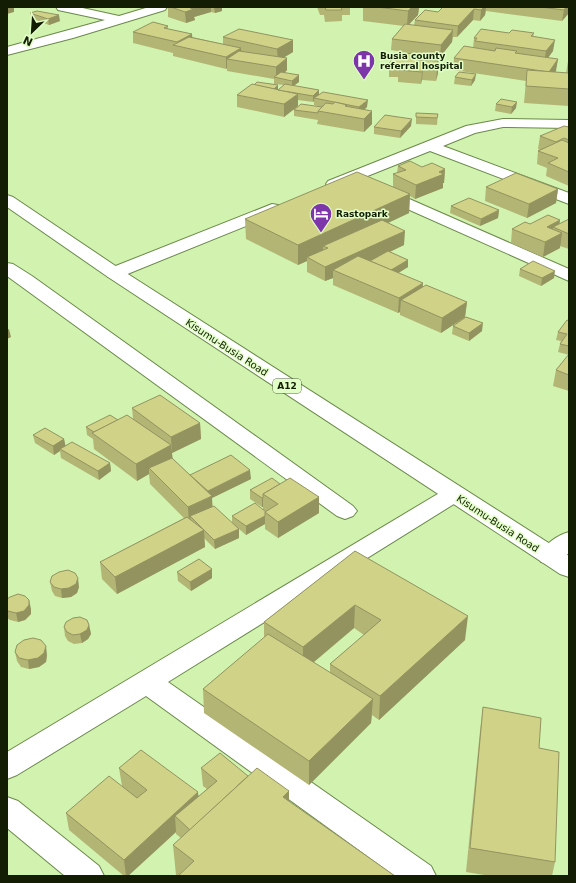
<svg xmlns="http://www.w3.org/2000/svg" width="576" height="883" viewBox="0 0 576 883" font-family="'DejaVu Sans',sans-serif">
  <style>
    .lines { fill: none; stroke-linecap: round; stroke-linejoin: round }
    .minor-casing { stroke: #6b894a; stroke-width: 2 }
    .trunk-casing { stroke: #6b894a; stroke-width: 2 }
    .minor { fill: #fff; fill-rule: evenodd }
    .trunk { fill: #fff; fill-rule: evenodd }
    .wall { fill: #b3b575; fill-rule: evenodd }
    .shaded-wall { fill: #92935f }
    .building { fill: #d0d288; stroke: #92935f }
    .labels { text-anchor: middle; stroke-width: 3; stroke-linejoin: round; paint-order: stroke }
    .far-poi-label { font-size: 9px; font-weight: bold; fill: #121d04; stroke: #e2fec7; text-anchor: start }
    .shield { fill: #e2fec7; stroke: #50603e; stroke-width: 1 }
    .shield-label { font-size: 9px; font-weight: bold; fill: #121d04 }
    .street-label { font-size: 10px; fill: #121d04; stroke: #e2fec7 }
  </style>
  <rect width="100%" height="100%" fill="#d1f3af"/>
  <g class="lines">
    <!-- minor casing -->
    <g class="minor-casing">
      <g id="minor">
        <path d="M56 7H78L119 16 149 7H167L165 10 73 38 7 55V47L105 20 58 10Z"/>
        <path d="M503 119 569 120V128L503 127 475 133 443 146 569 193V204L430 151 340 187 334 189 328 187 326 184 328 181 466 126Z"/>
        <path d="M382 187 569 269V281L376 195 374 192 376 189Z"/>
        <path d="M272 204 278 205 280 209 278 213 120 277 114 278 108 277 105 273 108 269Z"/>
        <path d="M7 263 13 264 32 276 353 506 357 511 353 516 345 519 337 516 7 276Z"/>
        <path d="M454 487 462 489 466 494 462 499 168 682 431 866 436 876H395L146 696 17 775 7 779V752L446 489Z"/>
        <path d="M569 532V553C559 561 554 565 541 562L538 556C544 545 557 535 569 532Z"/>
        <path d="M7 797 18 801 99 866 104 876H65L7 828Z"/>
      </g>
    </g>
    <!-- trunk casing -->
    <g class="trunk-casing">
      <path id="trunk" d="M7 195 13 197 120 269 569 556V577L560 574 108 277 7 207Z"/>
    </g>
    <!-- minor -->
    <use href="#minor" class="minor"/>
    <!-- trunk -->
    <use href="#trunk" class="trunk"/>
  </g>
  <!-- wall -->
  <g class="wall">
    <path d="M168 7H222V11L215 13 211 12 194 17 195 20 186 23 168 17Z"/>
    <path d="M317 7H350V15H342V21L325 22 324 15H320Z"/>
    <path d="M363 7H419V8L418 15 409 25H414L415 20 438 12 443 7H569V13L562 21 486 11 485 15 480 21 473 20 457 37H453L452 42 440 57 418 54V60L438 61V73L436 81 422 80 421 84 398 82V77H389V65L399 58 415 54 391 50 392 39 404 26 363 21Z"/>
    <path d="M30 13 60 21 49 25 31 18Z"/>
    <path d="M168 26V29L192 34V37L223 44V37L293 52 283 58 287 70 285 73 299 75V82L293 86 319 90V94L367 107 364 110 372 111V124L364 132 317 124 318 120 294 116V110L322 107 314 105V101L313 102 298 100V106L284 117 237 107V95L254 85H278V90L284 85 274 84V79L227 71V68L226 69 173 56V53L133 43V32Z"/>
    <path d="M509 33H534L533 37 553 51 548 58 558 59 555 72 566 73 568 61 569 60V106L524 103 526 81 453 70 454 58 473 48 474 38Z"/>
    <path d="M455 77 475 80 471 86 454 84Z"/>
    <path d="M501 99 516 108 511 114 495 111 496 104Z"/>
    <path d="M416 113 438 114 437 125 416 124Z"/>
    <path d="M411 126 400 138 374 134V127Z"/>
    <path d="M569 127V186L546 176 547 168 537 164 538 151 540 150 538 149 540 136Z"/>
    <path d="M398 166 445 169 444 183H443V188L415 199 410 196 409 213 388 223 404 245 390 252 408 260V267L398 273 422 287 467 302 465 317 482 331 469 341 452 334 453 326 462 319 441 333 400 315V312L398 313 333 285V278L325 281 307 272V261L298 265 246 239 245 219 393 187V174L397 173Z"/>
    <path d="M486 187 558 189 556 203 527 218 485 201Z"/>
    <path d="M451 206 499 210 498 218 480 226 450 213Z"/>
    <path d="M569 219V249L560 246V248L543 257 511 243 512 229 530 224H559Z"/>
    <path d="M520 269 554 278 541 286 519 276Z"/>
    <path d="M569 321V391L553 386 556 370 569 355 558 352 560 344 561 341 556 340 558 332Z"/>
    <path d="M132 408 200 423 201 439 172 453V458L190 475 251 479 212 498V507L232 523V516L263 509V507H262L250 499V490L280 484 319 497V513L278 538 265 529V524L246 535 239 529V538L215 549 204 538 205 547 117 594 102 579 100 562 184 518 150 484 149 474 137 481 94 449 93 439 87 435 86 427 118 420 133 419Z"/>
    <path d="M33 435 64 439 65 446 110 463 111 471 99 480 61 458 60 451 54 455 35 443Z"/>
    <path d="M355 551 465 640 379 720 372 715 371 723 309 785 204 713 203 689 264 638V622ZM354 628 364 635 330 664V673L313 663Z"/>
    <path d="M177 572 212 578 191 591 178 581Z"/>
    <path d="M50 582 79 587 77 593 71 597 62 598 55 596 52 591Z"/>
    <path d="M7 599 31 609V614L25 620 18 622 10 620 7 618Z"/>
    <path d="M89 625 91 634 88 639 82 643 74 644 68 641 65 636 64 627Z"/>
    <path d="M15 652 47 655 46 662 39 667 29 669 21 667 17 661Z"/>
    <path d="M483 707 539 748 555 862 552 876H490L466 872 480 731Z"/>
    <path d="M119 768 199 796 207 789 203 786 201 768 248 776 289 791V801L178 876 176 875 173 845 181 838 176 834V832L128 876H124L69 830 66 813 122 786Z"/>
  </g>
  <!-- shaded-wall -->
  <g class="shaded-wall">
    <path d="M10 7H14V12L7 14V8Z"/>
    <path d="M191 7H211V12L194 17 195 20 186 23 185 12 190 8Z"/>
    <path d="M214 7H222V11L215 13Z"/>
    <path d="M412 7H419V8L418 15 407 26 408 11Z"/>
    <path d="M484 7H486L485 15 480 21 481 10Z"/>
    <path d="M566 7H569V13L562 21 564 10Z"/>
    <path d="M474 9 473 20 457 37 458 26Z"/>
    <path d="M59 15 60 21 49 25 48 19Z"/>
    <path d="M453 30 452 42 440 57 441 45Z"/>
    <path d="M192 34 193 46H177V42Z"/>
    <path d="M293 40V52L278 61 277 49Z"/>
    <path d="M555 40 553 51 544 63 546 51Z"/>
    <path d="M241 48 242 60 227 59V68L226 69V57Z"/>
    <path d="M287 58V70L278 78H276V67Z"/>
    <path d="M558 59 556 71 547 84 549 72Z"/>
    <path d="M438 61V73L436 81 437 69Z"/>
    <path d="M423 68 422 80 421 84 422 72Z"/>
    <path d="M476 74 475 80 471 86 472 80Z"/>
    <path d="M299 75V82L292 87V81Z"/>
    <path d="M278 85V92L273 90Z"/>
    <path d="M319 90V97L314 98V101L313 102V96Z"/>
    <path d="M298 94V106L284 117V104Z"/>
    <path d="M368 100 367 107 359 114V107Z"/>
    <path d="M517 102 516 108 511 114 512 107Z"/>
    <path d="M372 111V124L364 132V119Z"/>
    <path d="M412 119 411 126 400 138 401 131Z"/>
    <path d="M445 169 444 183H443V188L415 199 416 185 439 172Z"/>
    <path d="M558 189 556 203 527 218 529 204Z"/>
    <path d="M410 194 409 213 328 251V248L323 246V254L307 257V261L298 265V245Z"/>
    <path d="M499 210 498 218 480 226 481 219Z"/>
    <path d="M560 220 559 230 553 227 551 238 547 227Z"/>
    <path d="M405 231 404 245 342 274 333 270V278L325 281V267Z"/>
    <path d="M562 233 560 248 543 257 545 242Z"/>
    <path d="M408 260V267L387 280 388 272Z"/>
    <path d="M555 271 554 278 541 286 542 278Z"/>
    <path d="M423 283 422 298 401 300 400 312 398 313 399 298Z"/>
    <path d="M467 302 465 317 441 333 442 318Z"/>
    <path d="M483 323 482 331 469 341V333Z"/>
    <path d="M9 329 11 337 7 339V330Z"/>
    <path d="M200 423 201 439 172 453 171 437Z"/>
    <path d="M64 439 66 448 60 449V451L54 455 53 446Z"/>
    <path d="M171 445 173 461 149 468V474L137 481 136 464Z"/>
    <path d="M110 463 111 471 99 480 98 471Z"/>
    <path d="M250 470 251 479 212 498 213 513 190 516 191 523H189L188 507 209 498 208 491Z"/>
    <path d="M319 497V513L278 538V522Z"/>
    <rect x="262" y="498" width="1" height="9"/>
    <path d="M265 516V524L246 535V526Z"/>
    <path d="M239 529V538L215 549 214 540Z"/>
    <path d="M204 530 205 547 117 594 115 577Z"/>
    <path d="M212 569V578L191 591 190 582Z"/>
    <path d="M78 578 79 587 77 593 71 597 62 598 61 589Z"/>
    <path d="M29 600 31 609V614L25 620 18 622 16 613Z"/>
    <path d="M355 605 354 628 303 671V647Z"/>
    <path d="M468 616 465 640 379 720 380 696Z"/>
    <path d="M89 625 91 634 88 639 82 643 80 634Z"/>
    <path d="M46 646 47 655 46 662 39 667 29 669 28 660Z"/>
    <path d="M373 699 371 723 309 785V761Z"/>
    <path d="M289 791V820L283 797Z"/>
    <path d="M198 792 200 810 175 816 176 832 128 876H126L124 860Z"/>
  </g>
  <!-- building -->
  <g class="building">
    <path d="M171 7H191L190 8 194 9 185 12Z"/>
    <path d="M325 7H341L342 10H326Z"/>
    <path d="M377 7H412L408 11Z"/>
    <path d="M443 7H484L481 10 474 9 458 26 415 20 425 10 438 12Z"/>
    <path d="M540 7H566L564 10Z"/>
    <path d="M37 11 59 15 48 19 30 13Z"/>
    <path d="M153 22 168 26 164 28 192 34 177 42 133 32Z"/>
    <path d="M405 24 453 30 441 45 392 39Z"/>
    <path d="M239 29 293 40 277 49 223 37Z"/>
    <path d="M481 29 509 33 512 30 534 33 531 36 555 40 546 51 475 41 477 38H474Z"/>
    <path d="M189 37 241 48 226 57 173 45Z"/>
    <path d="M464 46 495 51 496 48 517 51 515 53 558 59 549 72 454 58Z"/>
    <path d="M239 51 287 58 276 67 227 59Z"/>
    <path d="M401 53 418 54 416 60 438 61 437 69 423 68 422 72 399 70 400 66 389 65 392 58H399Z"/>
    <path d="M527 70 569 73V89L526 86Z"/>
    <path d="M281 72 299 75 292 81 274 77Z"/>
    <path d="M459 72 476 74 472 80 455 77Z"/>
    <path d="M257 82 278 85 274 89 254 85Z"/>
    <path d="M252 84 298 94 284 104 237 95Z"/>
    <path d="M285 84 319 90 313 96 278 90Z"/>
    <path d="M323 92 368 100 359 107 314 98Z"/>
    <path d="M501 99 517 102 512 107 496 104Z"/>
    <path d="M335 102 347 105 345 106 372 111 364 119 318 111 326 103 333 104Z"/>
    <path d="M301 104 322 107 318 111V113L294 110Z"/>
    <path d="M416 113 438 114 437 118 416 117Z"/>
    <path d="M385 115 412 119 401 131 374 127Z"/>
    <path d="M564 126 569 127V140L564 138 556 142 540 136Z"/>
    <path d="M562 140 569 143V172L548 163 558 158 538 151Z"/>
    <path d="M410 161 422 167 432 163 445 169 439 172 444 174 416 185 393 174 406 170 398 166Z"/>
    <path d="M357 172 410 194 298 245 245 219Z"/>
    <path d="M516 173 558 189 529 204 486 187Z"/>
    <path d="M469 198 499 210 481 219 451 206Z"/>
    <path d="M548 215 560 220 547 227 562 233 545 242 512 229 525 222 530 224Z"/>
    <path d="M569 219V234L553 227Z"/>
    <path d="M382 220 405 231 325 267 307 257 328 248 323 246Z"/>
    <path d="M388 251 408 260 391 270 370 261Z"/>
    <path d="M358 256 423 283 399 298 333 270Z"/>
    <path d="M533 261 555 271 542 278 520 269Z"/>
    <path d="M426 285 467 302 442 318 401 300Z"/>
    <path d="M466 317 483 323 469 333 453 326Z"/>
    <path d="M567 320 569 321V346L560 344 567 334 558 332Z"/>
    <path d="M569 354V375L556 370Z"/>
    <path d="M160 395 200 423 171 437 132 408Z"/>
    <path d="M110 415 118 420 94 432 86 427Z"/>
    <path d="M127 415 171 445 136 464 92 433Z"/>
    <path d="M45 428 64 439 53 446 33 435Z"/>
    <path d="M72 442 110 463 98 471 60 449Z"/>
    <path d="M231 455 250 470 208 491 190 475Z"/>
    <path d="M172 458 212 496 188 507 149 468Z"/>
    <path d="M272 478 280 484 263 494V498H262L250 490Z"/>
    <path d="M290 478 319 497 278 522 265 512 278 504 263 494Z"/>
    <path d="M255 503 266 512H265V516L246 526 232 516Z"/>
    <path d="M214 506 239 529 214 540 190 516Z"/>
    <path d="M187 517 204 530 115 577 100 562Z"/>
    <path d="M355 551 468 616 380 696 330 664 381 620 355 605 303 647 264 622Z"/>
    <path d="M199 559 212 569 190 582 177 572Z"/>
    <path d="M68 570 75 573 78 578 76 584 69 588 61 589 54 587 50 582 52 576 59 572Z"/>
    <path d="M18 594 25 596 29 600V605L24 611 16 613 8 611H7V599L10 597Z"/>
    <path d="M80 617 87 620 89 625 87 630 80 634 73 635 67 632 64 627 66 622 73 618Z"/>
    <path d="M268 634 373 699 309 761 203 689Z"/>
    <path d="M33 638 41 640 46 646 44 653 38 658 28 660 19 658 15 652 17 645 24 640Z"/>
    <path d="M483 707 541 718 539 748 559 752 555 862 470 848Z"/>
    <path d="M141 750 198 792 124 860 66 813 109 776 137 798 147 790 119 768Z"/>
    <path d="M220 753 248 776 190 830 175 816 217 781 201 768Z"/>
    <path d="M257 768 289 791 283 797 395 876H178L194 861 173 845Z"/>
  </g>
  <!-- icons -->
  <defs>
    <g id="hospital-pin" transform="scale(1.15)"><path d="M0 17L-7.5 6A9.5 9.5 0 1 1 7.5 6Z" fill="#7d36a9" stroke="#e2fec7"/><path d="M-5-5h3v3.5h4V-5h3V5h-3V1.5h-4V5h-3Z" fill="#fff"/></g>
    <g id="hotel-pin" transform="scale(1.15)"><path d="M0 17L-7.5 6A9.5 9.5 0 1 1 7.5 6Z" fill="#7d36a9" stroke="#e2fec7"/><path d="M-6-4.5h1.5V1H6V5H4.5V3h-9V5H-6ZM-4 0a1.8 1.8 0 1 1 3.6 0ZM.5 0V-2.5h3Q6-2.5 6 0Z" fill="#fff"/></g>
  </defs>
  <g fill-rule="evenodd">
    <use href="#hospital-pin" x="364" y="61"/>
    <use href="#hotel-pin" x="321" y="214"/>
  </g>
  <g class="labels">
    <!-- far-poi labels -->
    <g class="far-poi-label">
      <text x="380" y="59">Busia county<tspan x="380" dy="10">referral hospital</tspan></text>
      <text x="336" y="217">Rastopark</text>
    </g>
    <!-- shield labels -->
    <rect class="shield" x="273" y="379" width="28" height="14" rx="3"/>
    <g class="shield-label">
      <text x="287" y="389">A12</text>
    </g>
    <!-- street labels -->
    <g class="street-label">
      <text transform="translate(227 347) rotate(33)" y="4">Kisumu-Busia Road</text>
      <text transform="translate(498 523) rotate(33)" y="4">Kisumu-Busia Road</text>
    </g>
  </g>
  <!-- border -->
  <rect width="576" height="883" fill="none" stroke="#121d04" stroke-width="16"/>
  <!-- north arrow -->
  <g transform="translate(32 32) rotate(205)" stroke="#e2fec7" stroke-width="3" paint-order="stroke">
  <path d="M0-3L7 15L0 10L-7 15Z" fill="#121d04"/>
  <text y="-6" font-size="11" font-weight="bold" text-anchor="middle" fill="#121d04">N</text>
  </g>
</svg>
